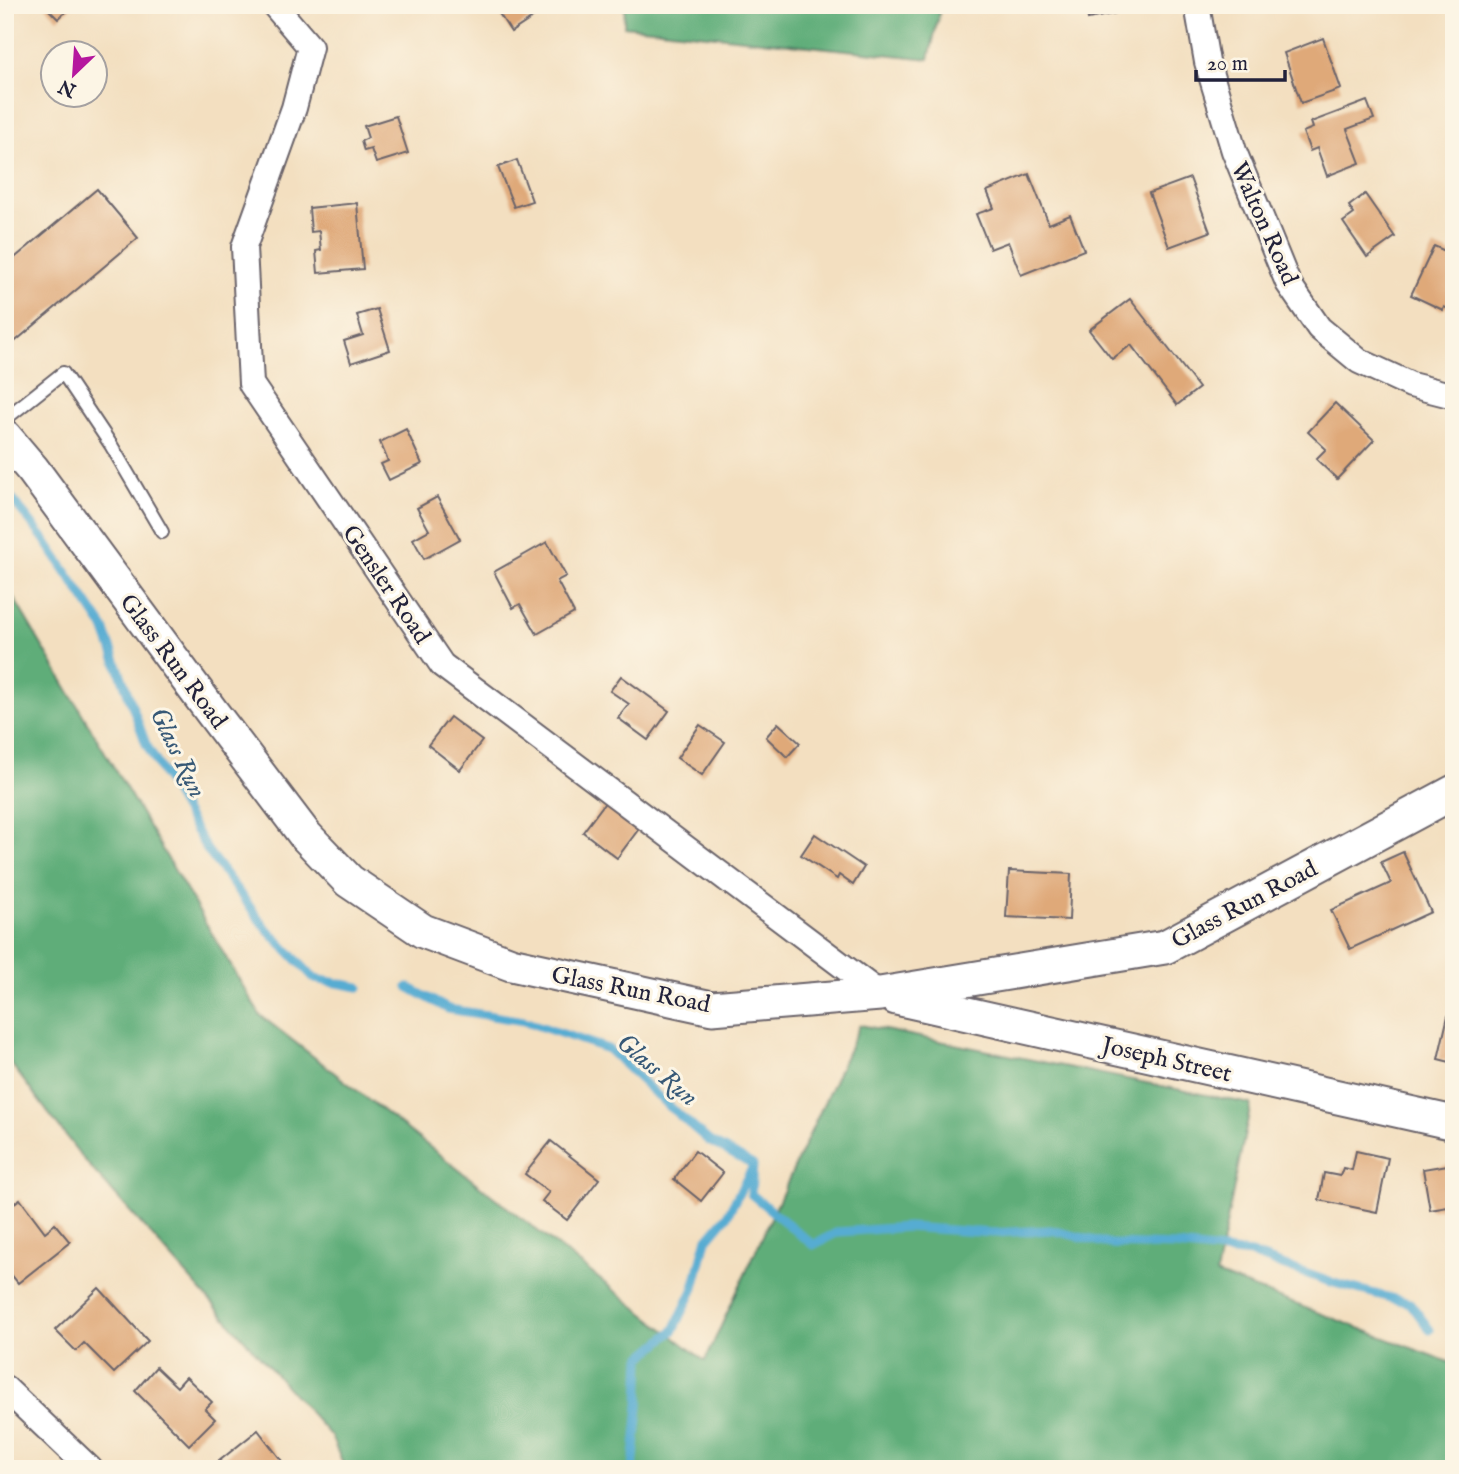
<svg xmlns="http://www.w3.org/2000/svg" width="1459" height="1474" viewBox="0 0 1459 1474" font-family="'IM FELL English',serif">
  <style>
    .forest { fill: #5fad79; stroke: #40685a; stroke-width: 2 }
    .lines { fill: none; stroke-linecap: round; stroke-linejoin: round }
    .stream { stroke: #56acd2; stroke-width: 9 }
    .building { fill: #dfa979 }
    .lane-casing { stroke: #6b646a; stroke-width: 16 }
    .street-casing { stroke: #6b646a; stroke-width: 28 }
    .secondary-casing { stroke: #6b646a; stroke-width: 37 }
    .lane { stroke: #fff; stroke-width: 12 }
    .street { stroke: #fff; stroke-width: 24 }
    .secondary { stroke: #fff; stroke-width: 33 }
    .labels { text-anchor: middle; stroke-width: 6; stroke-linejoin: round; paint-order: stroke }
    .street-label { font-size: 24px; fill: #22223b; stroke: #fcf5e5 }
    .water-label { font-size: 26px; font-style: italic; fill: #375977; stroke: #fcf5e5 }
  </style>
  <rect width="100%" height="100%" fill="#fcf5e5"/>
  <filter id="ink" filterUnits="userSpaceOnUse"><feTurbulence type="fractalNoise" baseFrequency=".0143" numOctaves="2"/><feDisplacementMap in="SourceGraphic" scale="14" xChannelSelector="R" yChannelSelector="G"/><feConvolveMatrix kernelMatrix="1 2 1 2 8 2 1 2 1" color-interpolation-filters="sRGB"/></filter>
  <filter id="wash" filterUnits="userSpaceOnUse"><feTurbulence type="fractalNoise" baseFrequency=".00686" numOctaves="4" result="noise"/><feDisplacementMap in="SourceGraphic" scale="28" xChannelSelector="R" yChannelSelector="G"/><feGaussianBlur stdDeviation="1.57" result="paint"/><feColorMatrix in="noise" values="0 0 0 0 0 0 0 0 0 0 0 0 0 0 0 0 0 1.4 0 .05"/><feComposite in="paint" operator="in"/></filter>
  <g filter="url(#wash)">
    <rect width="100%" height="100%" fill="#f3dfc0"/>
    <!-- forest -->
    <g class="forest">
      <path d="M625 5H941L929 59 624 26Z"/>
      <path d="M5 583 260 1015 705 1361 860 1025 1251 1104 1216 1274 1454 1364V1469H345L331 1436 85 1161 5 1056Z"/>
    </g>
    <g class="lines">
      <!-- stream -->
      <g class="stream">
        <path d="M5 490 44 539 104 628 146 744 207 850 265 927 315 979 359 987"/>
        <path d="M408 987 448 1009 524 1021 608 1049 661 1099 709 1141 753 1165"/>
        <path d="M753 1165 751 1194 813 1245 838 1232 907 1227 993 1233 1051 1230 1109 1244 1176 1246 1251 1254 1330 1282 1410 1303 1430 1330"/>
        <path d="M633 1469 639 1406 641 1358 674 1330 694 1288 706 1241 727 1216 751 1170"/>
      </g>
    </g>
    <g id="blocks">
      <!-- building -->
      <g class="building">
        <path d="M44 5H73L58 19Z"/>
        <path d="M498 5H552L511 32 495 7Z"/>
        <path d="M1085 5H1130L1131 10 1088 19Z"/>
        <path d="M1323 38 1341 89 1301 103 1284 53Z"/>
        <path d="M1367 101 1374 119 1347 129 1360 163 1327 176 1317 148 1310 151 1303 132 1313 128 1311 122Z"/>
        <path d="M396 116 408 153 376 163 371 149 364 151 361 141 368 138 364 126Z"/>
        <path d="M517 160 532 201 514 207 498 167Z"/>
        <path d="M1029 174 1049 224 1070 215 1084 250 1021 275 1008 242 990 249 976 214 994 208 987 191Z"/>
        <path d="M1190 178 1210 232 1169 247 1149 193Z"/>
        <path d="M97 189 138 238 12 344 5 335V266Z"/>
        <path d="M1365 194 1395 237 1367 257 1343 222 1354 214 1349 206Z"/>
        <path d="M357 203 363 269 318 273 316 251 321 250 319 231 311 232 309 208Z"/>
        <path d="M1434 246 1454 255V311L1444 307 1443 310 1411 295Z"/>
        <path d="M1130 299 1199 388 1177 405 1131 345 1112 359 1089 330Z"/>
        <path d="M377 309 390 350 351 363 344 341 363 335 357 315Z"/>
        <path d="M1335 403 1374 440 1337 479 1316 459 1326 449 1308 432Z"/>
        <path d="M406 429 422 464 389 480 381 464 388 461 380 442Z"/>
        <path d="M437 497 460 539 424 559 413 539 429 530 417 508Z"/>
        <path d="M547 542 566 576 557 581 574 613 537 634 520 604 513 608 494 572Z"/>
        <path d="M621 676 669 711 648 740 618 718 629 704 610 691Z"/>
        <path d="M450 717 482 741 460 770 428 745Z"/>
        <path d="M778 723 800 743 787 757 766 737Z"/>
        <path d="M700 725 725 742 702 775 677 758Z"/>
        <path d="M607 800 641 826 617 858 583 832Z"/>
        <path d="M815 834 864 867 853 885 839 875 837 879 801 855Z"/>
        <path d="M1403 852 1431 912 1350 949 1331 910 1391 883 1381 862Z"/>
        <path d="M1009 871 1071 874 1069 920 1006 917Z"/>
        <path d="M1448 1016 1454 1017V1063L1438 1059Z"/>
        <path d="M551 1141 599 1179 567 1220 542 1201 549 1192 525 1174Z"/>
        <path d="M695 1151 723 1173 701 1201 674 1179Z"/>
        <path d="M1356 1151 1388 1158 1377 1212 1319 1200 1324 1173 1340 1176 1343 1168 1352 1170Z"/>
        <path d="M1454 1164V1206L1430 1210 1423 1169Z"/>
        <path d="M20 1199 45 1232 55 1224 70 1242 18 1283 5 1267V1210Z"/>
        <path d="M99 1288 148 1341 114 1373 84 1343 76 1351 55 1330Z"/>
        <path d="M156 1367 177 1387 186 1377 212 1402 205 1409 215 1419 189 1445 135 1391Z"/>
        <path d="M258 1430 288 1469H209Z"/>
      </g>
    </g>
  </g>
  <g filter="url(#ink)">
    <use href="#blocks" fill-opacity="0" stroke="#6b646a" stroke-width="2"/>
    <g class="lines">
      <!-- lane casing -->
      <g class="lane-casing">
        <path id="lane" d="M5 419 63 373 111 445 162 532"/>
      </g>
      <!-- street casing -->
      <g class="street-casing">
        <g id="street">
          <path d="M274 5 310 47 294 108 244 247 251 384 442 665 880 994"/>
          <path d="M1197 5 1207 62 1234 151 1288 283 1319 328 1359 361 1411 385 1454 396"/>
          <path d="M5 1388 90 1469"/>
        </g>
      </g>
      <!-- secondary casing -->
      <g class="secondary-casing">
        <g id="secondary">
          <path d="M5 437 33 470 211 711 305 835 349 881 423 931 511 964 712 1008 880 994 1165 947 1454 792"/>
          <path d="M896 998 1454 1123"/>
        </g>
      </g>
      <!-- lane -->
      <use href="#lane" class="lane"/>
      <!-- street -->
      <use href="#street" class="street"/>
      <!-- secondary -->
      <use href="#secondary" class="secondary"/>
    </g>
  </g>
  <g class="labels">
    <!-- street labels -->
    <g class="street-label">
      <text transform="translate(1265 223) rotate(66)" y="8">Walton Road</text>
      <text transform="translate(387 584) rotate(56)" y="8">Gensler Road</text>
      <text transform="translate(174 661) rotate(53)" y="8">Glass Run Road</text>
      <text transform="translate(1244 904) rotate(-28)" y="8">Glass Run Road</text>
      <text transform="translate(631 989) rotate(11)" y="8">Glass Run Road</text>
      <text transform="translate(1167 1059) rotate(13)" y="8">Joseph Street</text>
    </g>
    <!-- water labels -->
    <g class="water-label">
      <text transform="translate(179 752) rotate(64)" y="9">Glass Run</text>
      <text transform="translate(658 1069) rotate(40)" y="9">Glass Run</text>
    </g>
  </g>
  <!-- margin -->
  <rect width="1459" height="1474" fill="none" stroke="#fcf5e5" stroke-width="28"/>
  <!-- north arrow -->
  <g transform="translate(74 74) rotate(205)"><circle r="33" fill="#fcf5e5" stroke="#a5a1a1" stroke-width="2"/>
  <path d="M0-5L12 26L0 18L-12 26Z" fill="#b5179e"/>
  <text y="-10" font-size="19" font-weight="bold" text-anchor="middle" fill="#22223b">N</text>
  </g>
  <!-- scale -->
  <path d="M1196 70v10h89v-10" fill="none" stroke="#22223b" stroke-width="3.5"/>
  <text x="1207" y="70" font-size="21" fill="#22223b" stroke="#fcf5e5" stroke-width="5" paint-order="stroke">20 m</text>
</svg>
